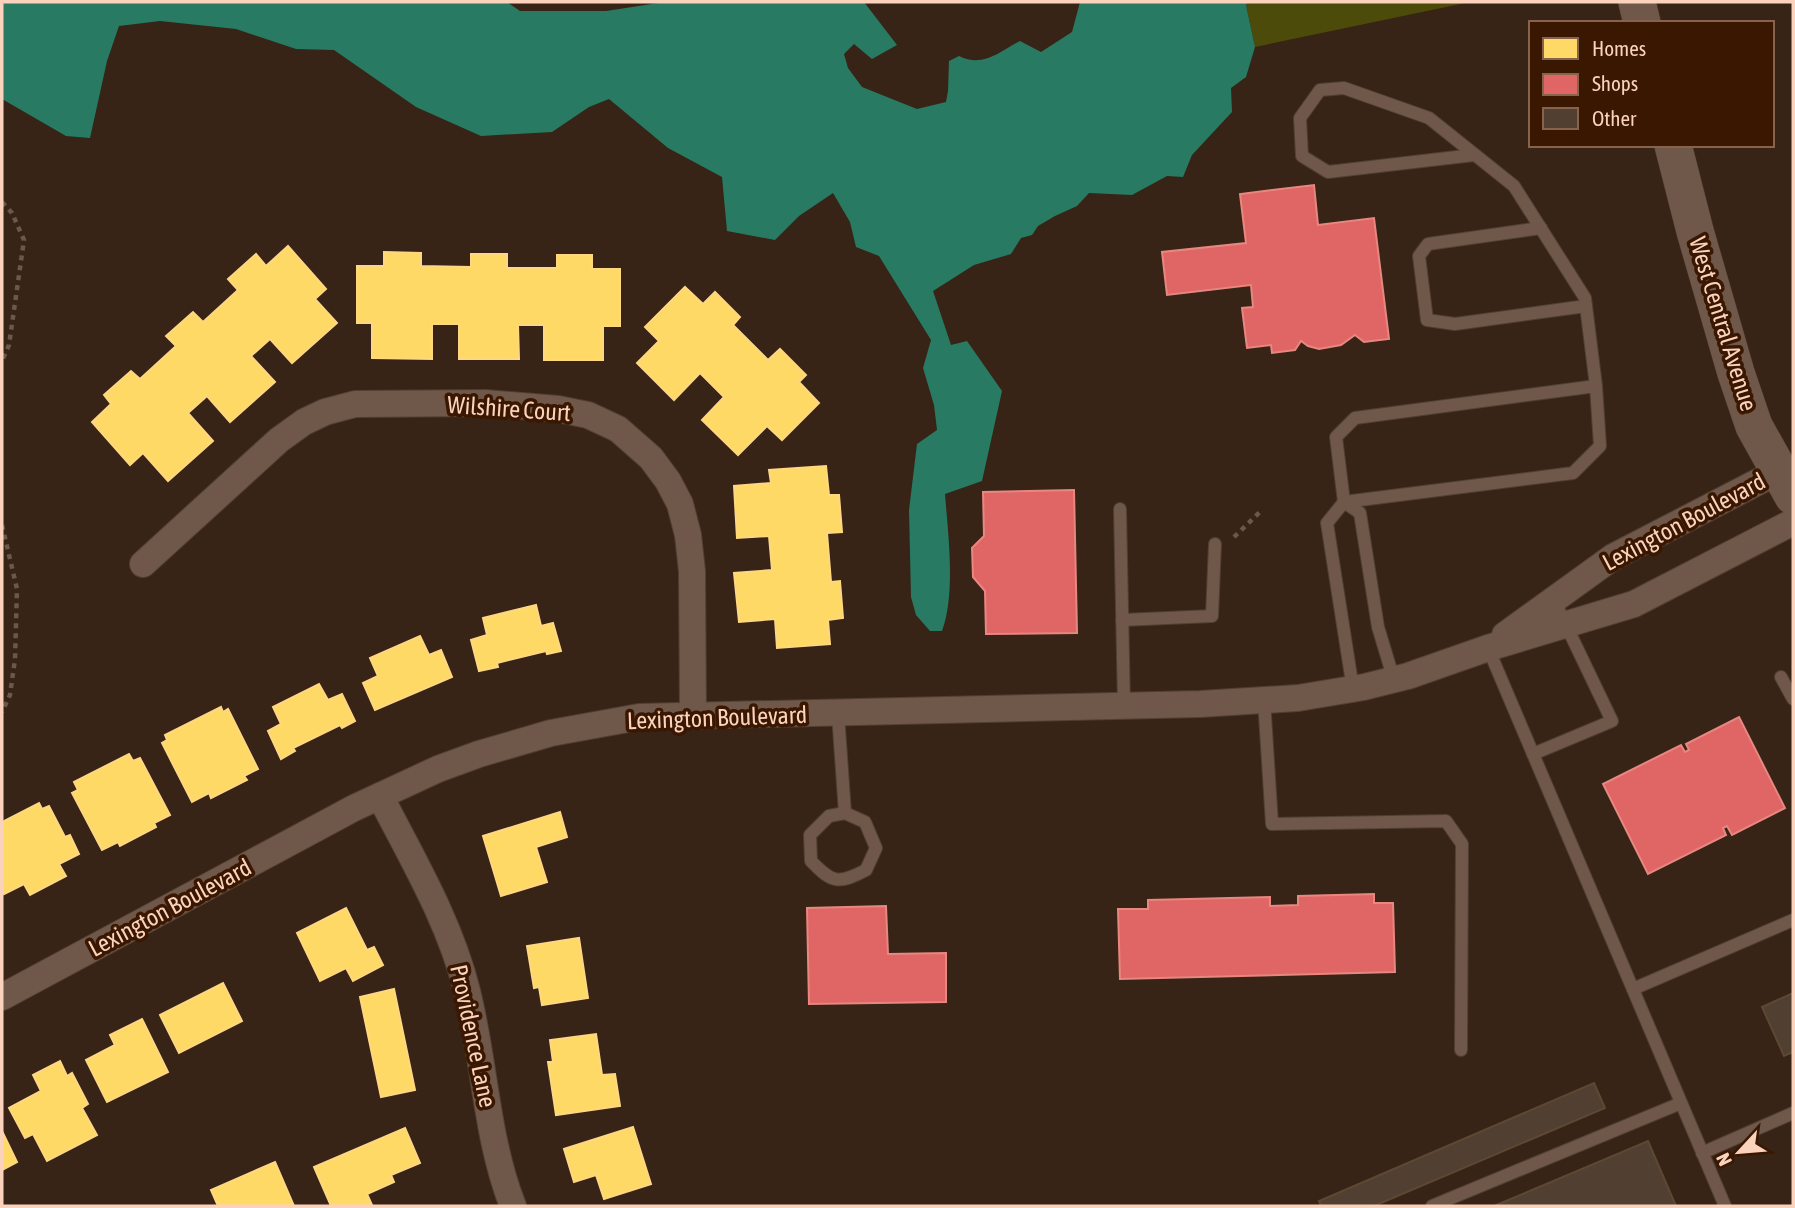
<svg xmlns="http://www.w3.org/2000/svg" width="1795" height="1208" viewBox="0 0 1795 1208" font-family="'Asap Condensed',sans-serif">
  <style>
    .green { fill: #4c4b09 }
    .water { fill: #297a62 }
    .homes { fill: #ffd966; stroke: #fed780; stroke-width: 2 }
    .shops { fill: #e06666; stroke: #e88780; stroke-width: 2 }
    .building { fill: #514032; stroke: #5e4832; stroke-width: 2 }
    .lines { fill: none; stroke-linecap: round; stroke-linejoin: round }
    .lane-casing { stroke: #513f33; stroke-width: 14 }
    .street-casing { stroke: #513f33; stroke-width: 28 }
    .secondary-casing { stroke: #513f33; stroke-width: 38 }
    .path { stroke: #6b584c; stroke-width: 4.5; stroke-dasharray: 5 5; stroke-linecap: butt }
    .lane { stroke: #6f5849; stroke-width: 12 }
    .street { stroke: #6f5849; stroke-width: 26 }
    .secondary { stroke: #6f5849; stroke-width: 37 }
    .labels { text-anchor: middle; stroke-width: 7; stroke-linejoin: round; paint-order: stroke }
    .street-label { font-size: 24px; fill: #fbd3bd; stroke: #3a1701 }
  </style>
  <rect width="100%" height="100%" fill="#372416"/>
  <!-- green -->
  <path class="green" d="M1248 2H1470L1255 47 1246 5Z"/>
  <!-- water -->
  <path class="water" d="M2 2H507L520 11H606L665 2H864L897 45 872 59 854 44 844 54 848 68 862 87 917 109 946 102 948 91 949 61 959 56C983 68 999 52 1020 41L1041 52 1072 32 1080 2H1248L1246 5 1255 47 1246 77 1231 88 1232 112 1192 155 1183 177 1167 176 1132 195 1089 193 1077 206 1055 216 1038 226 1032 235 1021 238 1011 254 974 265 933 291 951 345 967 341 1002 391 982 481 945 494C948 534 956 593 942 631H930L916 615 911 597 909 510 917 444 937 430 934 405 923 368 931 340 879 256 856 247 850 222 833 193 799 216 775 240 727 231 722 177 668 148 609 99 589 107 552 132 481 136 416 107 334 50 296 49 236 29 160 21 119 26 107 61 90 138 66 136 2 99Z"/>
  <!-- homes -->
  <g class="homes">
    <path d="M288 246 326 289 315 299 337 323 292 363 270 339 251 356 275 382 230 422 207 396 188 413 213 441 168 481 143 453 130 465 92 422 111 404 104 395 131 371 140 379 176 346 166 336 193 312 203 322 238 290 228 279 256 254 266 266Z"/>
    <path d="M384 252 421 253V266L471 267V254H507V268H557V255H592V269H620V326H603V360H544V325H518L519 359H459V324H432V359L372 358V323H357V266H384Z"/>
    <path d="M685 287 703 304 715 292 740 317 733 325 768 360 780 349 806 375 799 382 819 403 782 440 767 426 738 455 702 420 724 397 700 373 674 400 637 363 659 341 645 327Z"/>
    <path d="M826 466 829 495H839L842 532 827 533 831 582 840 581 843 618 828 620 830 644 777 648 775 619 739 622 734 573 772 570 769 536 737 538 734 486 771 483 769 470Z"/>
    <path d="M536 605 541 626 553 623 561 651 547 654 546 651 497 663 498 667 479 671 471 640 487 635 483 618Z"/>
    <path d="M420 636 429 655 441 650 452 677 375 710 363 683 378 676 370 658Z"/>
    <path d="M319 684 328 700 342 694 355 721 342 728 340 725 293 748 295 751 281 759 268 731 281 724 273 707Z"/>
    <path d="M221 707 223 712 228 709 258 769 244 776 247 780 211 798 209 793 192 802 162 743 167 740 165 735Z"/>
    <path d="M129 754 133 761 140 758 170 815 154 823 156 827 120 846 118 842 102 850 72 793 78 790 74 782Z"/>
    <path d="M39 803 42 809 49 806 65 837 70 835 79 854 59 864 66 876 30 895 24 884 4 894 2 889V822Z"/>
    <path d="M560 812 567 837 536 847 547 882 501 896 483 836Z"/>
    <path d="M346 908 367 950 374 947 383 965 353 981 346 968 320 981 297 933Z"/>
    <path d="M579 938 588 998 542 1005 539 987 534 988 527 946Z"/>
    <path d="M223 983 242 1021 179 1053 160 1015Z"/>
    <path d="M394 989 415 1090 381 1097 360 997Z"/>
    <path d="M142 1019 168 1072 107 1102 86 1060 115 1045 110 1035Z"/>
    <path d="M596 1034 602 1075 615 1074 620 1106 556 1115 548 1062H553L550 1040Z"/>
    <path d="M60 1061 67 1076 72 1073 88 1104 82 1108 97 1135 47 1161 33 1134 25 1138 9 1108 41 1091 33 1075Z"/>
    <path d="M633 1127 651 1184 604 1199 596 1175 574 1182 564 1149Z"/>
    <path d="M405 1128 420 1163 391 1175 394 1182 367 1194 372 1205 331 1206 314 1167Z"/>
    <path d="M2 1131 17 1162 2 1170Z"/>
    <path d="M275 1162 294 1206H218L211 1190Z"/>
  </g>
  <!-- shops -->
  <g class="shops">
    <path d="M1314 185 1318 225 1374 218 1389 339 1364 342 1355 335 1341 345 1319 349 1308 346 1301 341 1295 350 1272 353 1271 345 1247 348 1242 308 1253 307 1251 285 1167 295 1162 252 1246 243 1240 194Z"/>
    <path d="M1074 490 1077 633 986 634 985 591 973 577 972 548 984 536 983 492Z"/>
    <path d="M1739 717 1785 808 1732 835 1727 826 1723 828 1726 835 1648 874 1603 784 1681 745 1685 752 1689 750 1686 744Z"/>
    <path d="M1374 894V903H1393L1395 972 1120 979 1118 909H1148V900L1270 897V906L1298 905V896Z"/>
    <path d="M886 906 888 954 946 953V1002L809 1004 807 908Z"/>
  </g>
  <!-- building -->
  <g class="building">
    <path d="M1793 993V1052L1784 1056 1762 1007Z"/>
    <path d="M1594 1083 1605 1108 1374 1206H1321L1319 1201Z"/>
    <path d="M1648 1141 1676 1206H1494Z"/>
  </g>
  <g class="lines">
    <!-- lane casing -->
    <g class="lane-casing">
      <g id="lane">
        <path d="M1474 155 1328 172 1302 156 1300 118 1320 90 1344 88 1429 118 1514 186 1585 298 1596 386 1355 418 1336 437 1344 502 1573 473 1600 446 1596 386"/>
        <path d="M1541 228 1428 244 1419 256 1427 320 1455 324 1586 306"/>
        <path d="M1120 509 1124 706"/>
        <path d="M1122 620 1212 616 1215 544"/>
        <path d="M1488 648 1725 1206"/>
        <path d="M1781 677 1793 699"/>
        <path d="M1353 689 1327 523 1344 502 1360 513 1378 627 1394 680"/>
        <path d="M1264 700 1272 824 1446 821 1462 844 1461 1050"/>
        <path d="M838 714 845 813 865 822 876 848 866 870C839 884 833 884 811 861L810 835 829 816 845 813"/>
        <path d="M1533 754 1612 721 1554 600"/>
        <path d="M1633 989 1793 920"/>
        <path d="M1702 1153 1793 1113"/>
        <path d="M1432 1206 1681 1103"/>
      </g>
    </g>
    <!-- street casing -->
    <g class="street-casing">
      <g id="street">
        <path d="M143 564 279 440 304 422 325 412 355 404 485 403 558 409 588 415 618 429 651 458 668 481 680 504 688 535 692 571 693 715"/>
        <path d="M1505 635 1613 557 1779 471"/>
        <path d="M380 796C412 858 450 922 467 991 485 1062 486 1138 513 1206"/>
        <path d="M2 997 354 808 438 769 479 754 551 733 639 717 1200 704 1298 698 1364 687 1408 676 1488 648 1634 604 1793 522"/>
      </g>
    </g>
    <!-- secondary casing -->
    <g class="secondary-casing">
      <g id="secondary">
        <path d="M1637 2 1642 23"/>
        <path d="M1673 145 1695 231 1736 373 1754 426 1793 496"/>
      </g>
    </g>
    <!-- path -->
    <g class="path">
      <path d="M2 202 12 213 24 240 9 345 2 361"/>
      <path d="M2 525 17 589 15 659 10 695 2 712"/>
      <path d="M1234 537 1261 511"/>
    </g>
    <!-- lane -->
    <use href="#lane" class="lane"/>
    <!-- street -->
    <use href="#street" class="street"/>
    <!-- secondary -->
    <use href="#secondary" class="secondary"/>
  </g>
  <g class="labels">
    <!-- street labels -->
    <g class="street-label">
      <text transform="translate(1723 324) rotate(73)" y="8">West Central Avenue</text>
      <text transform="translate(509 409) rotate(4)" y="8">Wilshire Court</text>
      <text transform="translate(1684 522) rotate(-28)" y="8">Lexington Boulevard</text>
      <text transform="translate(717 718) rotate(-2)" y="8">Lexington Boulevard</text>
      <text transform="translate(170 908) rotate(-28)" y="8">Lexington Boulevard</text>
      <text transform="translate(473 1036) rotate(78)" y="8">Providence Lane</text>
    </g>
  </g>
  <!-- border -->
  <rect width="1795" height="1208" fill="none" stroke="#fbd3bd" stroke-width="7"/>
  <!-- legend -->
  <rect x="1529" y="21" width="245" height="126" fill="#3a1701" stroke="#87624c" stroke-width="2"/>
  <rect x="1543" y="38" width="35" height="21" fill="#ffd966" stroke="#87624c" stroke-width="2"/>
  <text x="1592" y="56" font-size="21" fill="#fbd3bd">Homes</text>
  <rect x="1543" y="74" width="35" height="21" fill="#e06666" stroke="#87624c" stroke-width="2"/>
  <text x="1592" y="91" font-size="21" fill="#fbd3bd">Shops</text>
  <rect x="1543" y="108" width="35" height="21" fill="#514032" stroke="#87624c" stroke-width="2"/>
  <text x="1592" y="126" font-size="21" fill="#fbd3bd">Other</text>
  <!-- north arrow -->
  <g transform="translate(1739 1152) rotate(244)" stroke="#3a1701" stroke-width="5" paint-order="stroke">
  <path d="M0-5L12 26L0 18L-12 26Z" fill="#fbd3bd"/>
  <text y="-10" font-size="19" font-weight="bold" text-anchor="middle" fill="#fbd3bd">N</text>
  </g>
</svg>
